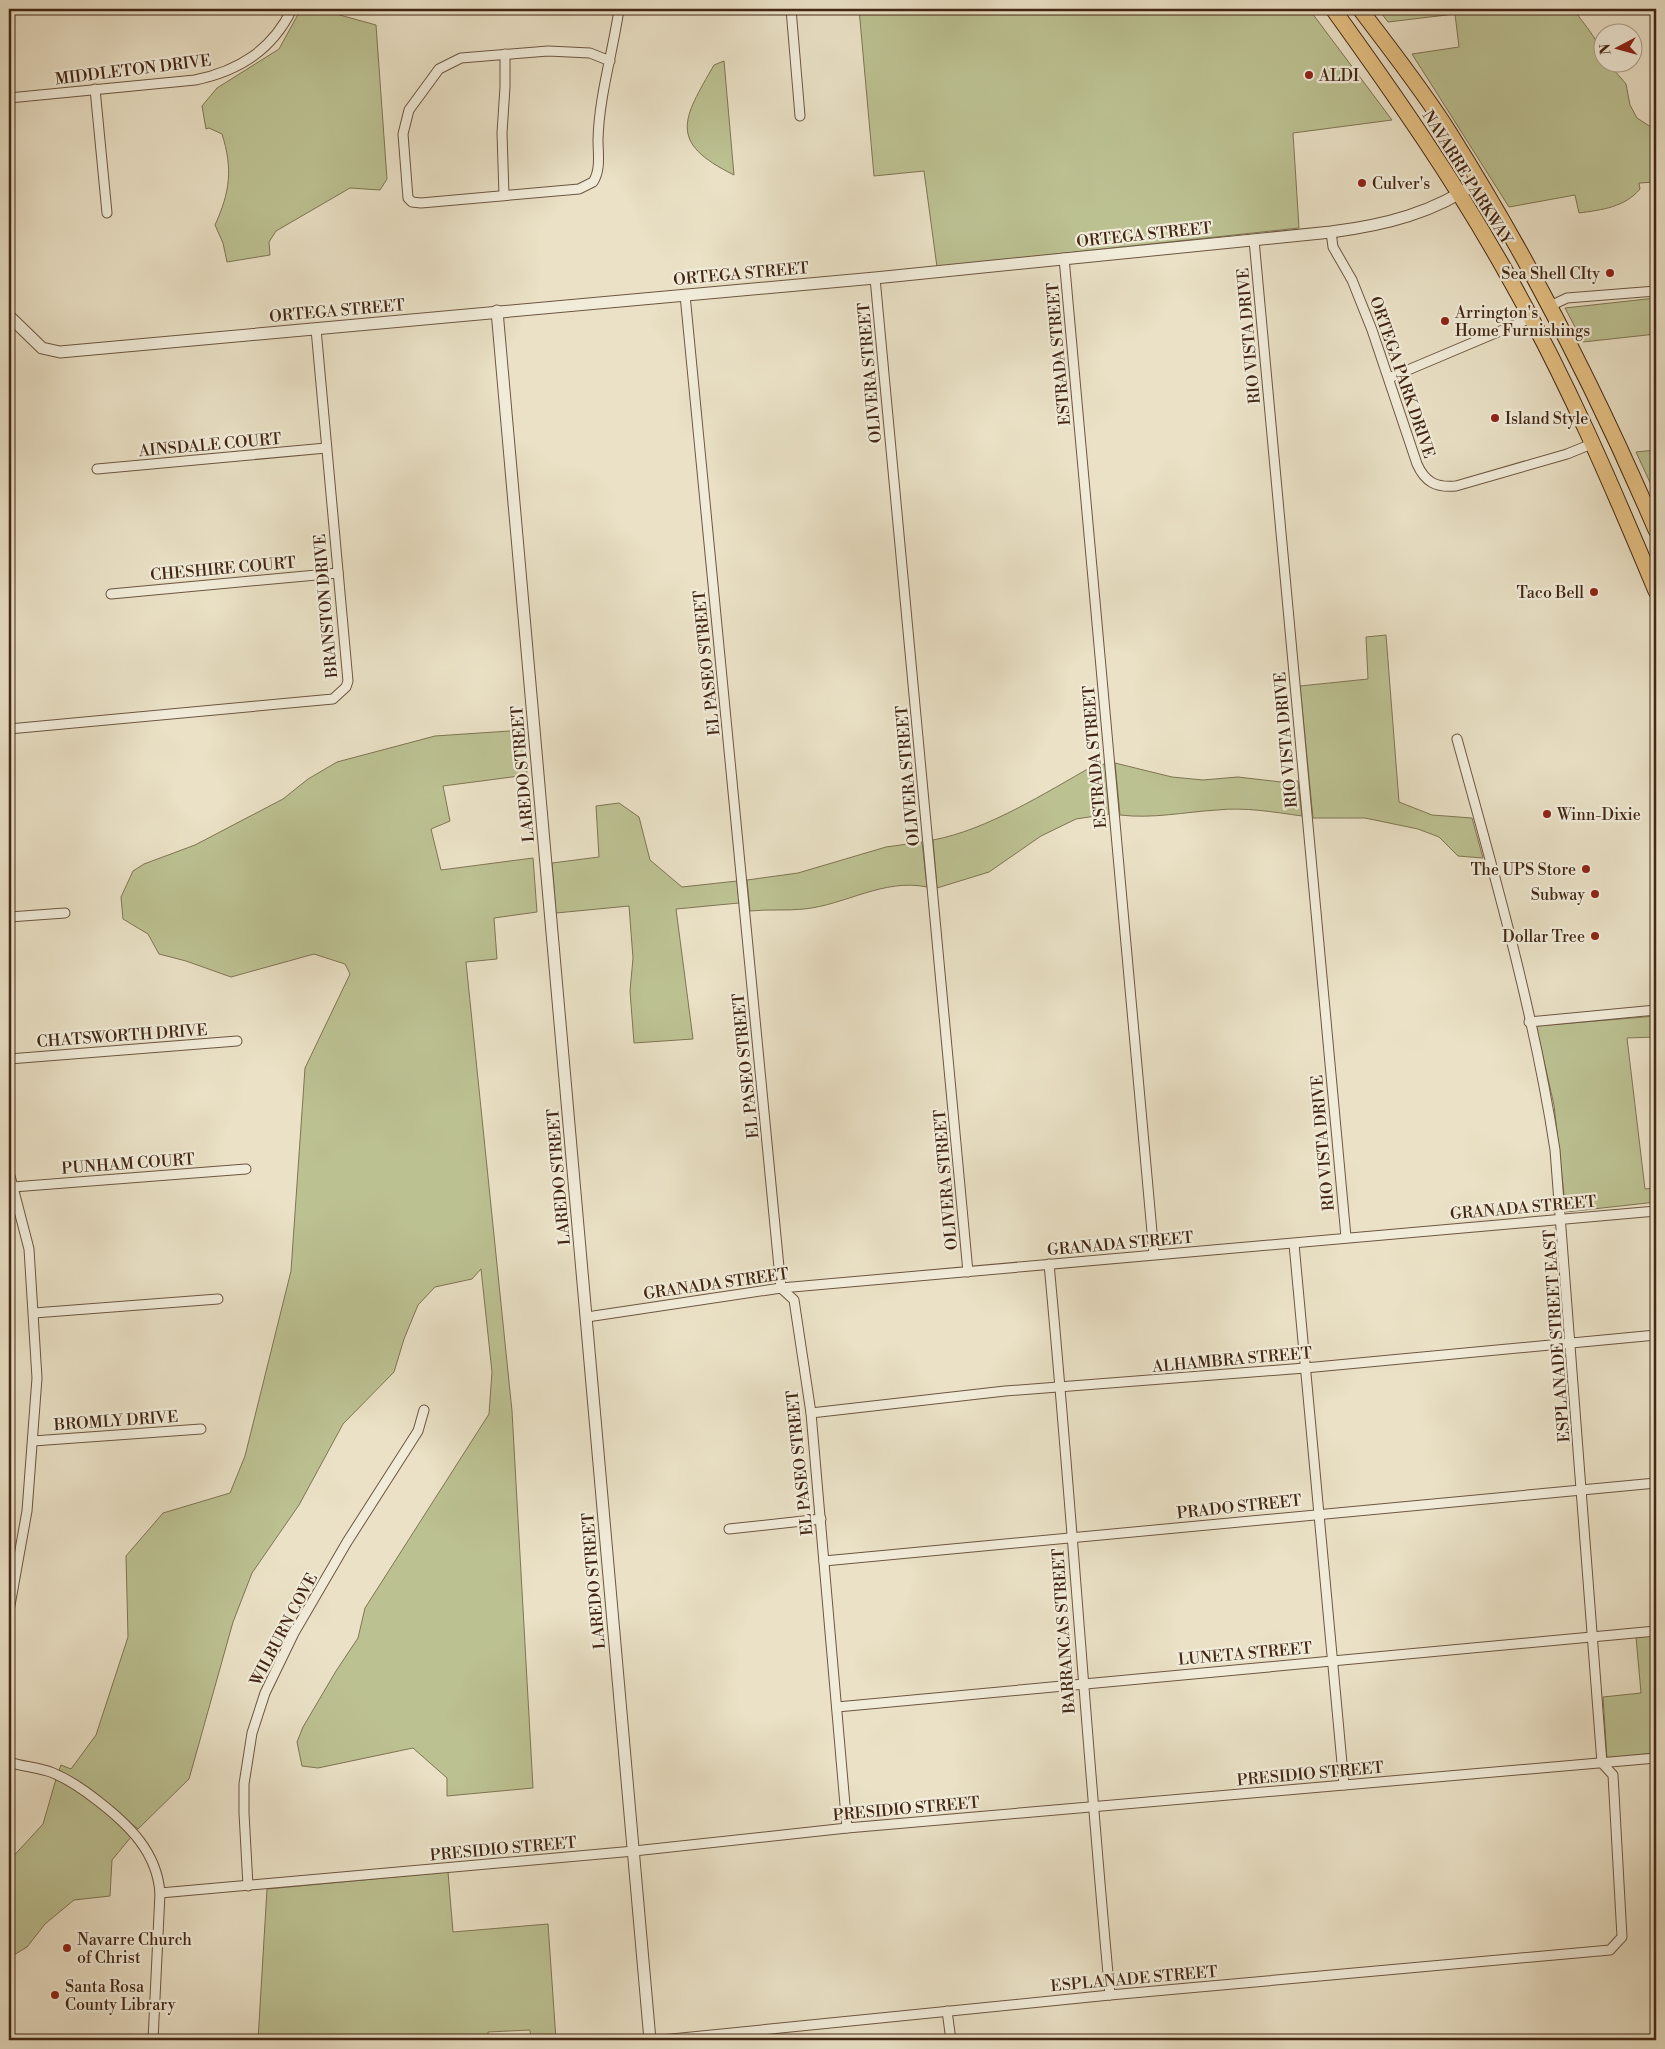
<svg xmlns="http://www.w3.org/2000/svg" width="1665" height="2049" viewBox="0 0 1665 2049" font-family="'Libre Bodoni',serif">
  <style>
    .green { fill: #bcc192; stroke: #807453 }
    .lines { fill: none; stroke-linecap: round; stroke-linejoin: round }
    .minor-casing { stroke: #6d5640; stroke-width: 11 }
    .tertiary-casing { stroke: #6d5640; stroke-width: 13 }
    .trunk-casing { stroke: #432714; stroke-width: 17 }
    .minor { stroke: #f1ecda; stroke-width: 9 }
    .tertiary { stroke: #f1ecda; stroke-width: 11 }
    .trunk { stroke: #e5c083; stroke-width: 15 }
    .poi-dot { fill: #8f2418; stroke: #f1ecda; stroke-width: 2 }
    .labels { text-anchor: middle; stroke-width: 4.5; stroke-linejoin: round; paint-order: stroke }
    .street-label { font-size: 16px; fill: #432714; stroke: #f1ecda }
    .poi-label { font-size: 16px; fill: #432714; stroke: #f1ecda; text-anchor: start }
  </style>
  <rect width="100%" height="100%" fill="#eae1c6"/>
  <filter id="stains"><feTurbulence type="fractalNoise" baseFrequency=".004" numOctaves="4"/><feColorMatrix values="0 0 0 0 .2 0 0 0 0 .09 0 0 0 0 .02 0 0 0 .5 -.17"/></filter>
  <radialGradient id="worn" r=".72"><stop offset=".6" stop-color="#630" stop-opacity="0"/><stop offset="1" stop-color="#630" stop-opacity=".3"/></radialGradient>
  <!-- green -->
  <g class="green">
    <path d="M301 9H318L376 25 387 179 380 190 350 188 276 231 269 242 270 255 227 262 223 243 215 225C230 192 233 169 222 134L209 128 206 129 202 106 217 88 279 49Z"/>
    <path d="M859 9H1309L1392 120 1293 133 1299 228 937 267 924 171 874 176Z"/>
    <path d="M1378 9H1574C1584 26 1602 41 1602 62L1608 63 1626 84 1630 105 1637 118 1651 127 1656 135V182L1639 183 1640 189C1625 207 1602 210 1579 213L1575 195 1509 207 1412 54 1459 47 1455 14 1388 22Z"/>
    <path d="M724 61 734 175C667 142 683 119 714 65Z"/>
    <path d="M1656 298V334L1583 342 1565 308Z"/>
    <path d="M1656 450V489H1653L1636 452Z"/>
    <path d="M1386 635 1399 802 1432 815 1472 818 1483 858 1458 856 1439 837 1418 829 1365 818H1313L1300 686 1368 679 1366 637Z"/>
    <path d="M524 730 527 775 443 786 450 821 431 829 441 870 533 858 537 912 494 918 497 959 466 962 512 1411 533 1788 447 1796V1778L413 1748 318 1768 302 1766 297 1742 303 1727 336 1671 358 1638 365 1608 489 1414 492 1372 481 1269 472 1279 435 1287 418 1305 404 1339 394 1372 343 1424 299 1505 252 1573 233 1622 189 1779 138 1829 89 1788 59 1770 61 1765 71 1769 96 1735 128 1637 126 1556 163 1513 230 1493 245 1456 291 1271 305 1068 350 974 345 964 314 954 231 977 186 961 159 954 148 934 123 919 121 897 133 871 144 864 195 845 283 799 308 779 337 762 435 736Z"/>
    <path d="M1115 763 1172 777 1203 780 1238 777 1281 782 1298 781 1302 816C1274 812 1244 807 1217 810 1184 812 1153 819 1120 815Z"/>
    <path d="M1105 764 1109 814 1076 819 1041 836 989 872 937 888 933 840C987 830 1045 793 1093 766Z"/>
    <path d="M619 803 639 817 650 860 682 887 737 881 739 903 676 909 693 1039 634 1043 630 991 633 958 629 906 556 913 552 863 599 857 596 806Z"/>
    <path d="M922 842 927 887C884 878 845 905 804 909 786 911 768 909 750 911L747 880 798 873 886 847Z"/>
    <path d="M1656 1016V1037L1627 1038 1645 1189 1656 1188V1202L1566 1212 1554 1105 1536 1026Z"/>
    <path d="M1656 1636V1753L1607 1758 1603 1697 1641 1693 1636 1637Z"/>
    <path d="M56 1779C84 1793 110 1815 131 1837L112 1860 110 1896 74 1900 45 1924 27 1947 9 1958V1861L43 1824Z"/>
    <path d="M448 1872 453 1932 548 1924 556 2040H531L530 2030 488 2032V2040H258L267 1889Z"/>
  </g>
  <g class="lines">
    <!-- minor casing -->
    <g class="minor-casing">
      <g id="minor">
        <path d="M791 9 800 116"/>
        <path d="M610 61 590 53 548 51 461 58 439 69 409 110 403 134 408 198 412 202 421 203 579 189 593 182C601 170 598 153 598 140 599 96 613 52 619 9"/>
        <path d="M95 89 107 213"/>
        <path d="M9 98 195 80C239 71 272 50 292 9"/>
        <path d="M504 195 502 133 505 87V54"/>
        <path d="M1331 232 1333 247 1352 280 1372 330 1417 464C1425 482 1436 488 1456 486L1567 454 1594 443"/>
        <path d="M1254 240 1346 1237"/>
        <path d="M1064 258 1154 1254"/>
        <path d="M875 278 968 1272"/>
        <path d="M685 295 781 1288 794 1300 811 1413 847 1828"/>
        <path d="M1550 306 1567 298 1656 291"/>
        <path d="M1389 378 1531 318"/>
        <path d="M97 469 326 448"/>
        <path d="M111 594 338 573"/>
        <path d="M9 729 333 699 346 687 348 681 316 329"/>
        <path d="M9 917 65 913"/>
        <path d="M1529 1022 1656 1010"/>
        <path d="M9 1059 237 1041"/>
        <path d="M9 1172 29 1249 37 1378 27 1511 9 1611"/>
        <path d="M13 1187 246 1169"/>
        <path d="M1294 1244 1344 1785"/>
        <path d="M1049 1264C1072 1508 1087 1752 1110 1995"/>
        <path d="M34 1313 218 1299"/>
        <path d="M587 1317 781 1288 1656 1211"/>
        <path d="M811 1413 1005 1391 1305 1368 1656 1335"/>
        <path d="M33 1441 201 1429"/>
        <path d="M729 1529 821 1519"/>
        <path d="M824 1561 1656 1483"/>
        <path d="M837 1707 1656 1631"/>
        <path d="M9 1762C23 1767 39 1767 53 1773 70 1780 84 1790 98 1801 129 1825 157 1852 160 1893L153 2040"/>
        <path d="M248 1886 244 1813V1784L252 1733 265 1693 294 1633 347 1542 418 1431 424 1410"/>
        <path d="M160 1893 634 1851 847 1828 1656 1758"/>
        <path d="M947 2011 951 2040"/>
        <path d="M661 2040 1110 1995 1610 1950 1622 1937 1613 1775 1602 1763 1555 1150C1534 1012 1494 873 1457 739"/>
      </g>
    </g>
    <!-- tertiary casing -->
    <g class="tertiary-casing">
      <g id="tertiary">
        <path d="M497 311 650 2040"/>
        <path d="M9 316 42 348 60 352 875 278 1331 232C1385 225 1434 213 1479 181"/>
      </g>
    </g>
    <!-- trunk casing -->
    <g class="trunk-casing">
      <g id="trunk">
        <path d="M1333 9C1395 95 1455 181 1507 274 1565 376 1611 483 1656 591"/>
        <path d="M1360 9C1390 49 1422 89 1449 132 1529 259 1597 392 1656 530"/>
      </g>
    </g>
    <!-- minor -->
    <use href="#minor" class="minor"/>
    <!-- tertiary -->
    <use href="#tertiary" class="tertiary"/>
    <!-- trunk -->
    <use href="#trunk" class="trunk"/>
  </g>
  <!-- markers -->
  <g class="poi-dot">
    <circle cx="1309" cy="75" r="5"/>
    <circle cx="1362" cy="183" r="5"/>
    <circle cx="1610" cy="273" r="5"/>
    <circle cx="1445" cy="321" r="5"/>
    <circle cx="1495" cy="418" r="5"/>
    <circle cx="1594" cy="592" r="5"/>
    <circle cx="1547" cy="814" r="5"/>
    <circle cx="1586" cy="869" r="5"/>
    <circle cx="1595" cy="894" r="5"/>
    <circle cx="1595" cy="936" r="5"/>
    <circle cx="67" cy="1948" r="5"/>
    <circle cx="55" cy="1995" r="5"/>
  </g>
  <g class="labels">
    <!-- street labels -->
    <g class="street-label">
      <text transform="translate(133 69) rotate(-7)" y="6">MIDDLETON DRIVE</text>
      <text transform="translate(1468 177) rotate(58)" y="6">NAVARRE PARKWAY</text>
      <text transform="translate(1144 234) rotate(-6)" y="6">ORTEGA STREET</text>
      <text transform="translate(741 273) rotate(-5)" y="6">ORTEGA STREET</text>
      <text transform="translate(337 310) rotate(-5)" y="6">ORTEGA STREET</text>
      <text transform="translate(1248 336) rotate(-95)" y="6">RIO VISTA DRIVE</text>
      <text transform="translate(1058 354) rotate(-95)" y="6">ESTRADA STREET</text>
      <text transform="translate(869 373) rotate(-95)" y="6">OLIVERA STREET</text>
      <text transform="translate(1403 377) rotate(71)" y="6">ORTEGA PARK DRIVE</text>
      <text transform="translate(210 444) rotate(-5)" y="6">AINSDALE COURT</text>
      <text transform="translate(223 568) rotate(-5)" y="6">CHESHIRE COURT</text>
      <text transform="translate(325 606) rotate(-95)" y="6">BRANSTON DRIVE</text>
      <text transform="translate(706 663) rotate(-96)" y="6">EL PASEO STREET</text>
      <text transform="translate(1285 740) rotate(-95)" y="6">RIO VISTA DRIVE</text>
      <text transform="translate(1094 757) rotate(-95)" y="6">ESTRADA STREET</text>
      <text transform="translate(522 774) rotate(-95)" y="6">LAREDO STREET</text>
      <text transform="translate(907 776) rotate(-95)" y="6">OLIVERA STREET</text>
      <text transform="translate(122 1035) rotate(-4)" y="6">CHATSWORTH DRIVE</text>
      <text transform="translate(745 1066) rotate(-96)" y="6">EL PASEO STREET</text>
      <text transform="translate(1322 1143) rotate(-95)" y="6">RIO VISTA DRIVE</text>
      <text transform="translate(128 1163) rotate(-4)" y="6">PUNHAM COURT</text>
      <text transform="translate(558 1177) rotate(-95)" y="6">LAREDO STREET</text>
      <text transform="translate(945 1180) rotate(-95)" y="6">OLIVERA STREET</text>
      <text transform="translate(1523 1207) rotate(-5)" y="6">GRANADA STREET</text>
      <text transform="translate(1120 1243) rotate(-5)" y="6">GRANADA STREET</text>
      <text transform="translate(716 1283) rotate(-8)" y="6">GRANADA STREET</text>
      <text transform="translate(1556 1336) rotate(-94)" y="6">ESPLANADE STREET EAST</text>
      <text transform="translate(1232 1359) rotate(-5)" y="6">ALHAMBRA STREET</text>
      <text transform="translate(116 1420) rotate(-4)" y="6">BROMLY DRIVE</text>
      <text transform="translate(799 1463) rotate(-96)" y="6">EL PASEO STREET</text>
      <text transform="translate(1239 1506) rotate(-6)" y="6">PRADO STREET</text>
      <text transform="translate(593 1581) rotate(-95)" y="6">LAREDO STREET</text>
      <text transform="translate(283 1629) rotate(-62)" y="6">WILBURN COVE</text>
      <text transform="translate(1063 1631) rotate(-94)" y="6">BARRANCAS STREET</text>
      <text transform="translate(1245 1653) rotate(-5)" y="6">LUNETA STREET</text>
      <text transform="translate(1310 1773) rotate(-5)" y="6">PRESIDIO STREET</text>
      <text transform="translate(906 1808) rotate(-5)" y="6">PRESIDIO STREET</text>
      <text transform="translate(503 1848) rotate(-5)" y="6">PRESIDIO STREET</text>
      <text transform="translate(1134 1978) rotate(-5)" y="6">ESPLANADE STREET</text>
    </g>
    <!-- poi labels -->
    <g class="poi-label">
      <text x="1319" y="81">ALDI</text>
      <text x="1372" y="189">Culver's</text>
      <text x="1600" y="279" text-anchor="end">Sea Shell CIty</text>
      <text x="1455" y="318">Arrington's<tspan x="1455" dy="18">Home Furnishings</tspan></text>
      <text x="1505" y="424">Island Style</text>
      <text x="1584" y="598" text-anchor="end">Taco Bell</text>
      <text x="1557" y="820">Winn-Dixie</text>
      <text x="1576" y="875" text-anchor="end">The UPS Store</text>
      <text x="1585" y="900" text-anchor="end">Subway</text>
      <text x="1585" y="942" text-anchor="end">Dollar Tree</text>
      <text x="77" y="1945">Navarre Church<tspan x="77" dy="18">of Christ</tspan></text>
      <text x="65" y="1992">Santa Rosa<tspan x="65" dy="18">County Library</tspan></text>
    </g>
  </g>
  <!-- margin -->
  <rect width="1665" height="2049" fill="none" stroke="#eae1c6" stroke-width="30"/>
  <rect x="10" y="10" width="1645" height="2029" fill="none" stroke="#432714" stroke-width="2.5"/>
  <rect x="15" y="15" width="1635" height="2019" fill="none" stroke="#432714"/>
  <!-- north arrow -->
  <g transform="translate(1618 48) rotate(264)"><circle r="24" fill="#f1ecda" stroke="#ab9d8b"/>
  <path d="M0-4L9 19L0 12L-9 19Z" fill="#8f2418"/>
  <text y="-8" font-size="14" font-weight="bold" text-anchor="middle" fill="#432714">N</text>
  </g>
  <rect width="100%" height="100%" filter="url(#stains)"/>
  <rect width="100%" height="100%" fill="url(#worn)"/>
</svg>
